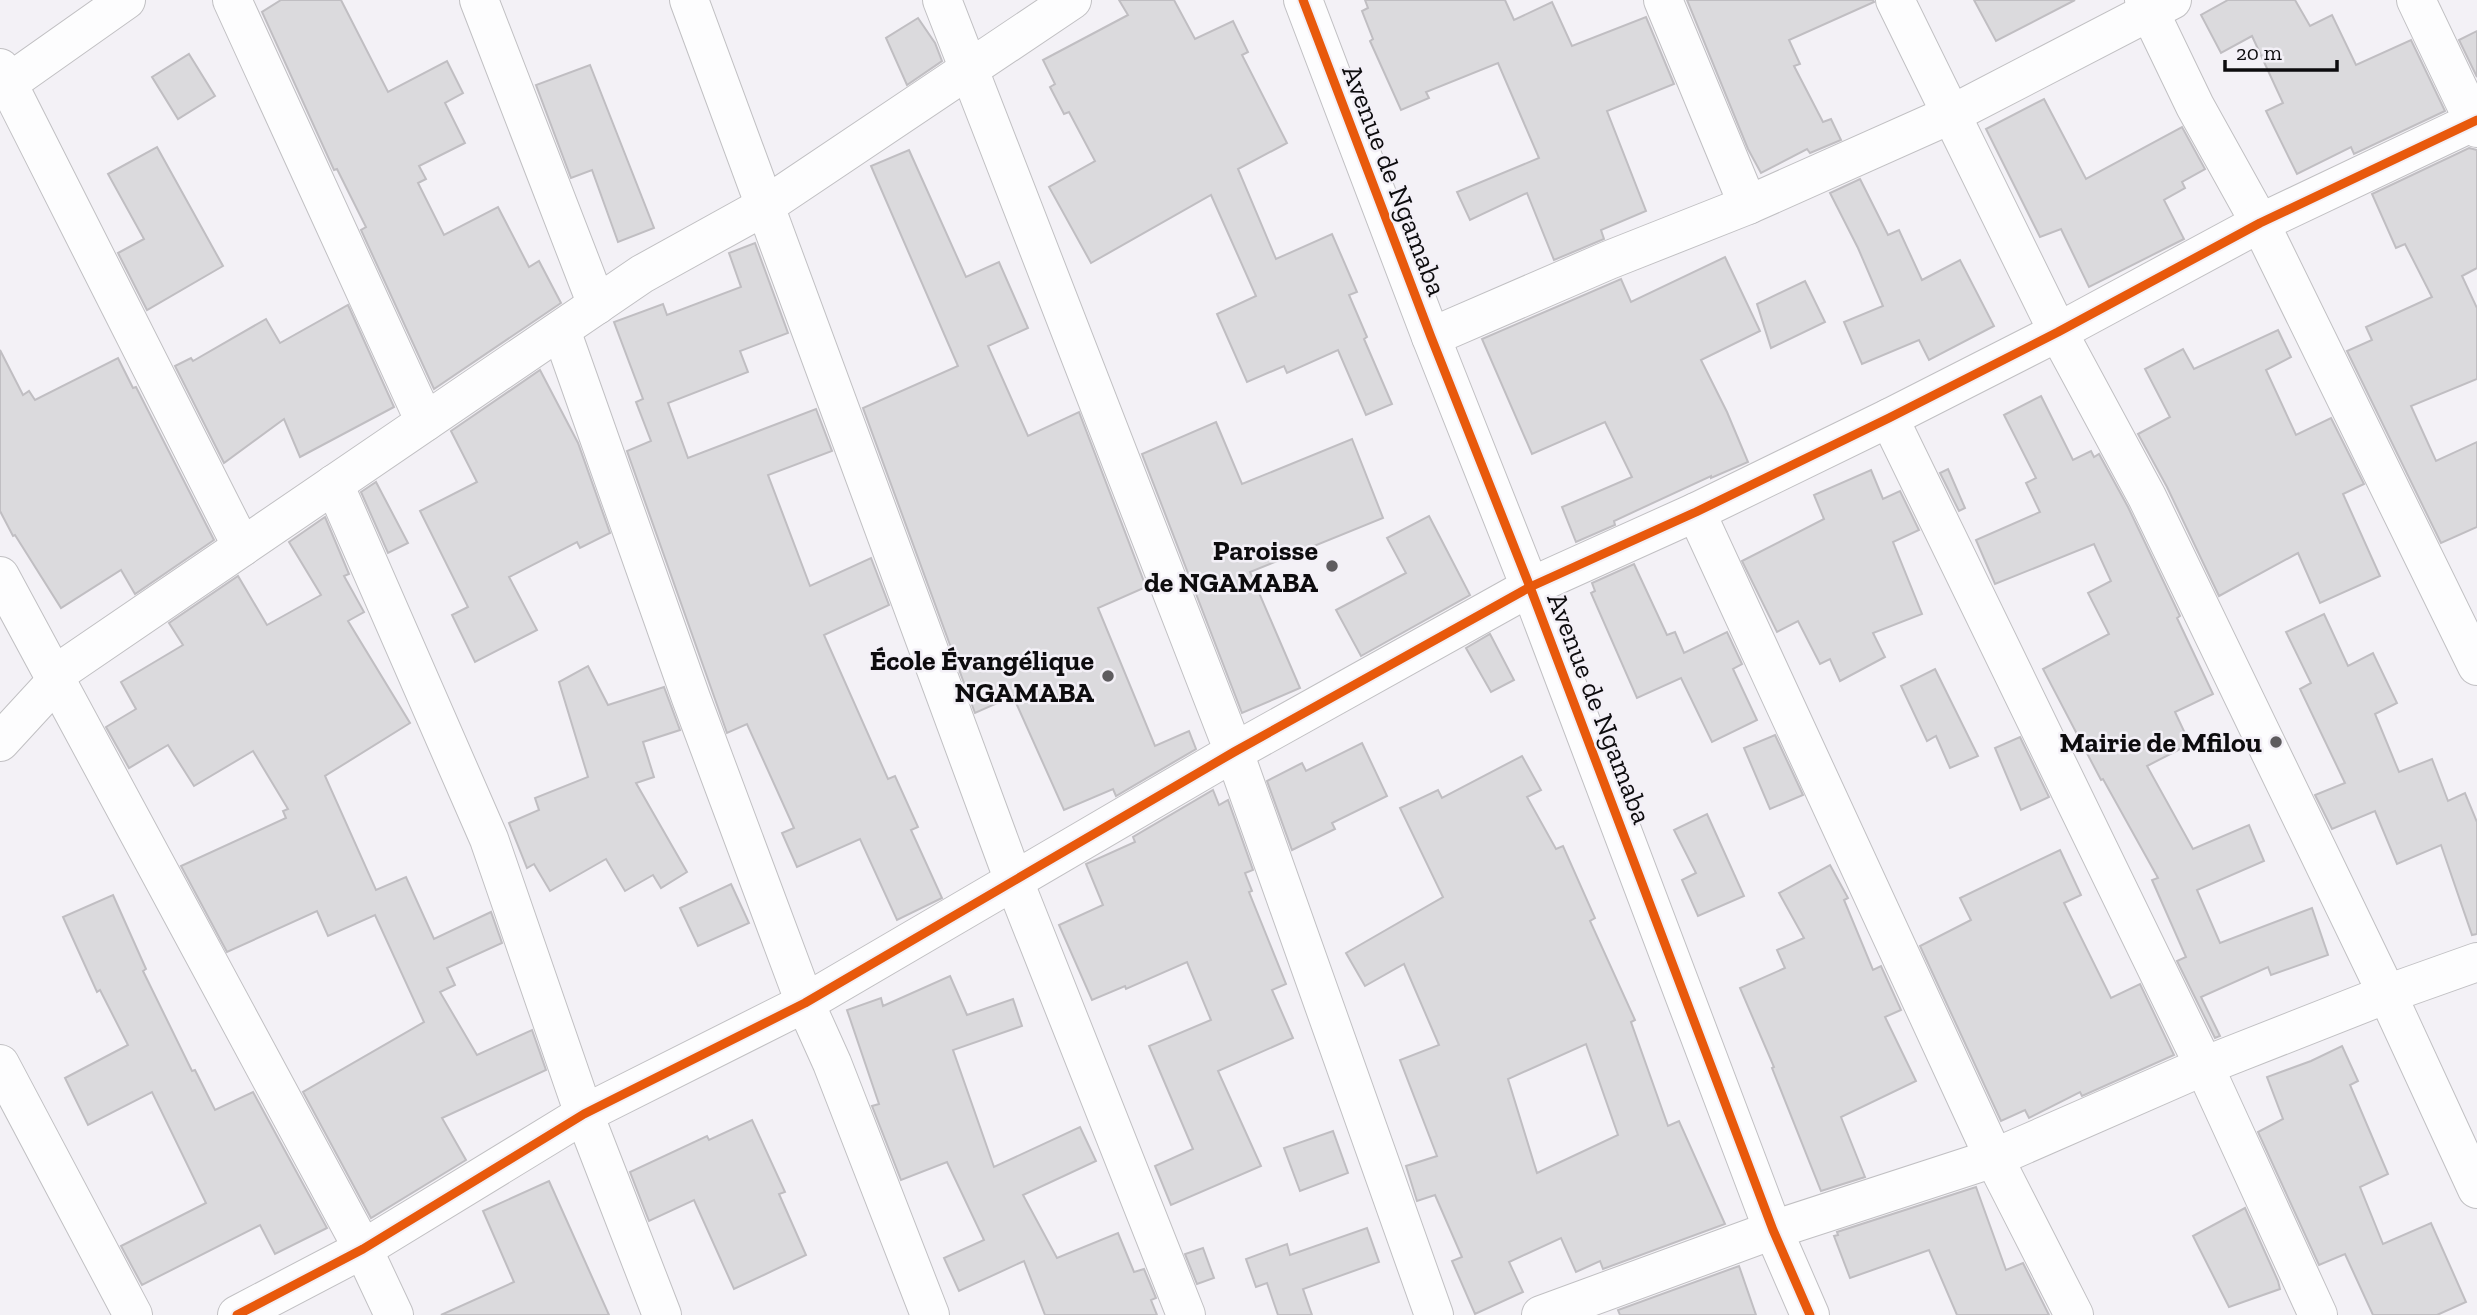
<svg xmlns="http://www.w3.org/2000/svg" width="2477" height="1315" viewBox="0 0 2477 1315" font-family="'Zilla Slab',serif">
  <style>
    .building { fill: #dbdadd; stroke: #c0bec2; stroke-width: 2; fill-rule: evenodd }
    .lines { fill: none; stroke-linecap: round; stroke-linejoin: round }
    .minor-casing { stroke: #c1c0c3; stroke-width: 40 }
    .minor { stroke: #fdfdfe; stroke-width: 38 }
    .cycleway-casing { stroke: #f3f0f7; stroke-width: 13 }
    .cycleway { stroke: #e8590c; stroke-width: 9 }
    .poi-dot { fill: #5e5c5f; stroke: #f3f0f7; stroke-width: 2.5 }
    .labels { text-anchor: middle; stroke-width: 5; stroke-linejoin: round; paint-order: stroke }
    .street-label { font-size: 28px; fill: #0d0c0e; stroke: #f3f0f7 }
    .poi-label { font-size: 28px; font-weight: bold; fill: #0d0c0e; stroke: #f3f0f7; text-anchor: end }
  </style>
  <rect width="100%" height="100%" fill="#f3f1f6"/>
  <!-- building -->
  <g class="building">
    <path d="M281 0H341L388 92 447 61 463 93 445 103 465 143 419 166 426 179 418 183 444 235 498 207 529 267 539 261 561 303 434 389 361 230 366 227 337 169 334 170 262 12Z"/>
    <path d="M1119 0H1174L1195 39 1233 21 1248 52 1242 55 1287 143 1238 169 1276 259 1332 234 1357 292 1349 295 1367 337 1364 339 1392 404 1366 415 1338 350 1287 373 1284 366 1247 382 1217 314 1256 296 1211 195 1091 263 1049 187 1095 161 1069 112 1064 114 1050 87 1055 84 1043 60 1128 15Z"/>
    <path d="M1365 0H1505L1514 20 1552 2 1572 46 1646 17 1674 84 1607 111 1646 211 1601 230 1604 239 1554 260 1527 193 1470 220 1457 192 1539 158 1498 63 1426 92 1429 98 1401 110 1370 41 1373 39 1362 11 1368 8Z"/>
    <path d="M1687 0H1873L1874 2 1789 40 1800 64 1794 66 1823 122 1831 119 1841 140 1810 153 1807 149 1761 173 1748 149Z"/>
    <path d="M1974 0H2075L1996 41Z"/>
    <path d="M2228 0H2295L2310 26 2332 15 2356 65 2411 40 2445 111 2354 154 2351 147 2297 174 2266 111 2283 103 2252 36 2221 53 2201 15Z"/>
    <path d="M918 18 935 43 942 61 907 85 886 38Z"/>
    <path d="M2477 31V77L2459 40Z"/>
    <path d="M189 54 215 96 178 119 152 77Z"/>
    <path d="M590 65 654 228 618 242 592 170 571 178 536 85Z"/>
    <path d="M2044 99 2086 179 2182 127 2205 169 2182 182 2185 188 2164 200 2184 239 2089 287 2061 229 2040 237 1986 129Z"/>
    <path d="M157 147 223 266 147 310 118 253 144 239 108 174Z"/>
    <path d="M2469 148 2477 150V268L2462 276 2477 308V379L2411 406 2436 461 2477 442V527L2441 543 2347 351 2372 340 2366 327 2432 297 2405 244 2396 248 2372 194Z"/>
    <path d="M909 150 966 277 999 262 1028 328 988 346 1028 436 1079 412 1146 587 1098 608 1155 746 1189 731 1196 749 1116 796 1113 789 1064 810 1013 696 975 713 863 408 958 366 871 166Z"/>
    <path d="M1860 179 1888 235 1899 230 1922 280 1960 260 1994 326 1929 360 1919 340 1862 364 1844 322 1883 306 1858 248 1830 193Z"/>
    <path d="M755 243 788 333 740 351 748 372 668 403 688 458 816 409 832 451 768 475 810 586 871 558 889 605 824 635 888 779 895 776 918 827 911 830 942 898 897 920 860 839 797 867 782 833 794 828 747 724 727 733 627 451 651 441 636 402 643 399 614 322 663 304 667 315 741 287 729 253Z"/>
    <path d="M1725 257 1760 331 1701 360 1727 412 1748 462 1711 478V476L1614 521 1615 525 1576 542 1562 507 1632 477 1605 422 1532 454 1482 339 1621 279 1631 302Z"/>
    <path d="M1805 281 1825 322 1771 348 1757 304Z"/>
    <path d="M348 305 394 407 300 457 284 419 224 463 175 366 191 358 193 361 266 319 280 343Z"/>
    <path d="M2278 330 2291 357 2266 370 2296 435 2331 418 2364 484 2343 494 2380 576 2320 603 2298 553 2219 596 2167 487 2138 434 2170 417 2145 369 2183 349 2194 369Z"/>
    <path d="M0 350 23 395 29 391 35 400 118 358 133 388 136 387 214 540 135 594 121 570 61 608 15 535 13 536 0 511Z"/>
    <path d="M540 370 578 443 610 533 580 548 577 542 509 577 537 630 475 662 452 615 468 607 420 511 477 482 451 431Z"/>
    <path d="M2041 396 2073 460 2091 451 2094 457 2099 454 2128 507 2180 616 2177 618 2213 694 2175 712 2190 744 2147 766 2193 849 2249 825 2264 861 2197 890 2220 943 2312 908 2328 955 2271 975 2268 967 2201 997 2220 1036 2215 1038 2177 961 2186 957 2152 880 2158 878 2103 779 2101 780 2043 669 2109 634 2088 593 2111 581 2094 544 1995 584 1976 540 2040 512 2026 483 2036 478 2004 415Z"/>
    <path d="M1216 422 1242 484 1352 439 1383 518 1250 572 1300 688 1242 713 1142 454Z"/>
    <path d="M1948 469 1965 508 1959 511 1940 473Z"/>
    <path d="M1871 470 1883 499 1900 491 1919 530 1893 542 1922 614 1873 633 1885 657 1840 681 1830 659 1820 664 1798 621 1777 632 1742 561 1824 519 1814 495Z"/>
    <path d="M376 482 408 543 388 553 361 492Z"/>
    <path d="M1429 516 1470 595 1361 656 1336 610 1406 573 1387 538Z"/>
    <path d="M325 517 349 574 344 576 364 612 348 621 410 723 325 776 376 890 406 877 434 939 491 912 502 943 447 968 455 985 440 992 477 1055 532 1030 546 1070 442 1118 466 1160 371 1218 303 1092 424 1022 375 915 328 936 317 911 227 952 181 866 286 818 283 811 288 809 253 751 194 786 168 745 129 768 106 727 136 709 121 682 183 645 169 623 238 576 267 625 321 595 289 542Z"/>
    <path d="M1634 564 1667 635 1675 632 1684 653 1727 632 1742 664 1733 669 1757 720 1712 742 1681 678 1637 698 1591 593 1595 591 1592 583Z"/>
    <path d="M2324 614 2348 666 2373 653 2397 703 2375 714 2399 772 2432 759 2448 801 2465 793 2477 822V934L2472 935 2441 845 2397 864 2375 811 2332 829 2315 795 2345 783 2300 689 2311 683 2286 632Z"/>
    <path d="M1490 634 1514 680 1491 692 1466 648Z"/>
    <path d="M588 666 608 705 664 687 680 730 643 742 654 777 636 783 687 872 661 888 653 875 625 891 606 859 550 891 534 864 527 868 509 823 539 810 535 798 588 777 559 682Z"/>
    <path d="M1935 669 1978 756 1950 768 1936 736 1927 741 1901 686Z"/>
    <path d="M1775 735 1803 795 1770 809 1744 748Z"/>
    <path d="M2020 737 2049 797 2021 810 1995 748Z"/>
    <path d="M1362 743 1387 796 1332 823 1335 829 1292 850 1267 781 1302 763 1306 771Z"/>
    <path d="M1522 756 1541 790 1527 797 1556 849 1563 846 1595 918 1590 921 1635 1020 1631 1022 1668 1126 1679 1121 1725 1224 1603 1269 1600 1261 1576 1272 1561 1238 1509 1262 1523 1292 1475 1314 1452 1261 1462 1257 1435 1195 1417 1201 1406 1166 1437 1156 1400 1060 1439 1045 1404 964 1365 986 1346 953 1443 897 1400 808 1438 790 1442 798ZM1586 1044 1618 1135 1537 1173 1508 1079Z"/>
    <path d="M1213 790 1219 805 1228 800 1253 870 1245 873 1252 891 1249 892 1286 984 1272 990 1293 1038 1218 1071 1261 1166 1171 1205 1155 1166 1193 1149 1149 1046 1211 1020 1187 962 1126 989 1125 986 1092 1000 1059 925 1103 905 1086 864 1135 842 1133 837Z"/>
    <path d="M1707 814 1744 896 1698 916 1682 880 1696 873 1674 830Z"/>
    <path d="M2060 850 2081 895 2064 903 2111 998 2140 984 2174 1055 2082 1096 2080 1092 2029 1118 2025 1110 2001 1121 1920 946 1971 920 1960 898Z"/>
    <path d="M1830 865 1848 898 1844 900 1873 970 1881 966 1901 1010 1885 1017 1916 1081 1841 1117 1865 1177 1821 1191 1772 1068 1774 1067 1740 988 1785 968 1777 950 1804 938 1779 893Z"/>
    <path d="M731 884 749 923 698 946 680 908Z"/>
    <path d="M113 895 146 969 143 971 192 1071 195 1070 215 1110 253 1092 327 1228 275 1254 260 1225 142 1285 121 1246 206 1203 152 1092 88 1125 65 1078 128 1045 100 990 97 992 63 917Z"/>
    <path d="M950 976 967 1015 1013 999 1022 1026 953 1050 994 1167 1080 1127 1096 1161 1023 1195 1057 1258 1118 1233 1134 1272 1144 1269 1156 1298 1151 1300 1157 1315H1045L1024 1261 959 1291 944 1258 984 1240 947 1162 901 1180 872 1106 879 1104 847 1010 881 998 883 1006Z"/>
    <path d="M2342 1046 2358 1081 2350 1085 2388 1174 2360 1187 2383 1244 2431 1223 2466 1302 2437 1315H2373L2345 1254 2319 1265 2258 1132 2283 1119 2267 1077 2311 1061Z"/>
    <path d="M752 1120 785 1192 779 1194 806 1255 734 1289 694 1200 649 1221 630 1172 707 1136 709 1140Z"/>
    <path d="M1333 1131 1348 1173 1300 1191 1284 1148Z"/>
    <path d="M549 1181 609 1315H441L514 1282 483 1211Z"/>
    <path d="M1976 1187 2006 1270 2023 1263 2049 1315H1957L1929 1250 1850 1278 1834 1236 1838 1235 1837 1232Z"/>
    <path d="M2245 1208 2278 1281 2280 1289 2229 1307 2193 1236Z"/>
    <path d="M1367 1228 1379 1262 1303 1289 1312 1315H1278L1267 1283 1256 1287 1246 1259 1287 1244 1290 1255Z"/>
    <path d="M1203 1248 1214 1278 1197 1284 1185 1254Z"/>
    <path d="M1739 1266 1756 1315H1620L1618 1310Z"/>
  </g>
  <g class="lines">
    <!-- minor casing -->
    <g class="minor-casing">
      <g id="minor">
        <path d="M232 0 425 422"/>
        <path d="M479 0 597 305"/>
        <path d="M689 0 1014 881 1186 1315"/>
        <path d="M942 0 1234 752 1434 1315"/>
        <path d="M1303 0 1431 337 1530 587 1773 1230 1810 1315"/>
        <path d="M1663 0 1748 205"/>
        <path d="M1895 0 2058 332 2147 497 2387 994 2477 1189"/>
        <path d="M2144 0 2195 106 2260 223 2477 666"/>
        <path d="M2416 0 2477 128"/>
        <path d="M0 68 242 547"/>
        <path d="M0 89 126 0"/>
        <path d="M561 330 691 698 805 1003 832 1063 930 1315"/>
        <path d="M1431 337 1609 260 1748 205 1952 114 2172 0"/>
        <path d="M1889 418 2204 1066 2318 1315"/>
        <path d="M334 484 489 839 584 1114 662 1315"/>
        <path d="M1696 512 1994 1158 2074 1315"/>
        <path d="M0 576 363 1249 394 1315"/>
        <path d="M53 676 642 274 765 206 1072 0"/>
        <path d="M0 742 57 680"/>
        <path d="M0 1064 133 1315"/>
        <path d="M237 1315 363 1249 584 1114 805 1003 1234 752 1530 587 1696 512 1889 418 2058 332 2260 223 2477 120"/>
        <path d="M1541 1315 1773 1230 1994 1158 2204 1066 2387 994 2477 962"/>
      </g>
    </g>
    <!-- minor -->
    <use href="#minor" class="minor"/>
    <!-- cycleway casing -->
    <g class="cycleway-casing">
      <g id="cycleway">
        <path d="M1303 0 1431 337 1530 587 1773 1230 1810 1315"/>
        <path d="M237 1315 363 1249 584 1114 805 1003 1234 752 1530 587 1696 512 1889 418 2058 332 2260 223 2477 120"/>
      </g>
    </g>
    <!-- cycleway -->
    <use href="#cycleway" class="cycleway"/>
  </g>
  <!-- markers -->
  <g class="poi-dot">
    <circle cx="1332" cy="566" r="7"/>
    <circle cx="1108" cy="676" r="7"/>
    <circle cx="2276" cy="742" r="7"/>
  </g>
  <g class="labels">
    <!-- street labels -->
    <g class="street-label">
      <text transform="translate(1395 180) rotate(69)" y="10">Avenue de Ngamaba</text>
      <text transform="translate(1600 708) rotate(69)" y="10">Avenue de Ngamaba</text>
    </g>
    <!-- poi labels -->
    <g class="poi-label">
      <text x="1318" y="560">Paroisse<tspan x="1318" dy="32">de NGAMABA</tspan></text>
      <text x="1094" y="670">École Évangélique<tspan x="1094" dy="32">NGAMABA</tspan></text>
      <text x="2262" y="752">Mairie de Mfilou</text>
    </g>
  </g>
  <!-- scale -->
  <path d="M2225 60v10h112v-10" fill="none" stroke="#0d0c0e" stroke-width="3.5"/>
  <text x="2236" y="60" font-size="21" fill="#0d0c0e" stroke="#f3f0f7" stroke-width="5" paint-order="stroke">20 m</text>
</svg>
